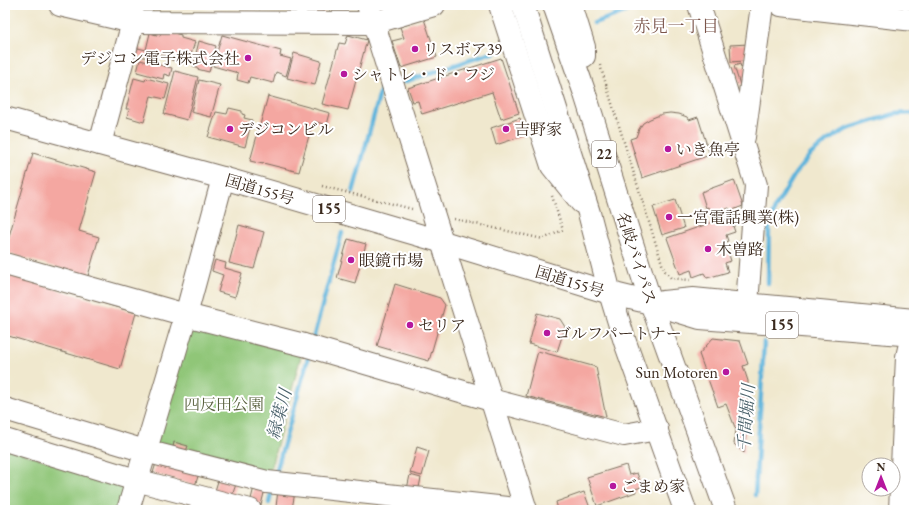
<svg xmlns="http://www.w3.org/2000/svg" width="919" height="515" viewBox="0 0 919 515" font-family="'EB Garamond','Noto Serif JP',serif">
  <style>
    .green { fill: #90c678; stroke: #66784b }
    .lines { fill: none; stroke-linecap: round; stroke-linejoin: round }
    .stream { stroke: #5eb4db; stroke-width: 4.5 }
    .building { fill: #f4a7a1 }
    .minor-casing { stroke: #7a6c5c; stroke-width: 24 }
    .highway-casing { stroke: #7a6c5c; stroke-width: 24 }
    .path { stroke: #7a6c5c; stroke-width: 2.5; stroke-dasharray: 1 3; stroke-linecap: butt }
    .minor { stroke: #fff; stroke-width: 22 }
    .highway { stroke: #fff; stroke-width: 22 }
    .poi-dot { fill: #b5179e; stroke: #fff; stroke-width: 1.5 }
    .labels { text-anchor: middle; stroke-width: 4; stroke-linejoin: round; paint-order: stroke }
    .shield { fill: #fff; stroke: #766a62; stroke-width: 1 }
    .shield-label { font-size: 15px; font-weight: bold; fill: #3b2a1e }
    .poi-label { font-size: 16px; fill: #3b2a1e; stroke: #fff; text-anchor: start }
    .street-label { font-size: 16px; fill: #3b2a1e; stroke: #fff }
    .park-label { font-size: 16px; fill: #59613e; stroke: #fff }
    .neighbourhood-label { font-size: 17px; fill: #7c564c; stroke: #fff }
    .water-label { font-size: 17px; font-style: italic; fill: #49616a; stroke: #fff }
  </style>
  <rect width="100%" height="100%" fill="#fff"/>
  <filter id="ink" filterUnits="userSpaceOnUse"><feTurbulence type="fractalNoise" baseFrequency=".025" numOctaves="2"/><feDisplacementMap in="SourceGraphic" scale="8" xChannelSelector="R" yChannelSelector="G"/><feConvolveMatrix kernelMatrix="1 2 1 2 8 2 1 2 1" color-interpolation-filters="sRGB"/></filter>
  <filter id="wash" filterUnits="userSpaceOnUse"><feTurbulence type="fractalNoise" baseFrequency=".012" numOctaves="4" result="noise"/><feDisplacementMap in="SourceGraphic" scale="16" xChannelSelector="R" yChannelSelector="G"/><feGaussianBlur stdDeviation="0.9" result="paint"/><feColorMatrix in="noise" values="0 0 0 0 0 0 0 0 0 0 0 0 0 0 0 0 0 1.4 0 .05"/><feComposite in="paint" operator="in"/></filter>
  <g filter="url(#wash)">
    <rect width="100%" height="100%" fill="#f0e8ce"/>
    <!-- green -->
    <g class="green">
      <path d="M186 315 304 345 267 482 145 451Z"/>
      <path d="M5 448 131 487 125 510H5Z"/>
    </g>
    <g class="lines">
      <!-- stream -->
      <g class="stream">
        <path d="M594 23 625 12 630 5"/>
        <path d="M403 82 495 52"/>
        <path d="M353 192 381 89 385 88"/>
        <path d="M768 283 769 228 775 208 795 174 811 154 827 141 847 129 895 114 914 113"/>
        <path d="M313 339 342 233"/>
        <path d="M275 476 308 358"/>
        <path d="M755 495 764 342"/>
        <path d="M269 503 272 489"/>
      </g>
    </g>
    <g id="blocks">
      <!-- building -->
      <g class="building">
        <rect x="301" y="5" width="11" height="8"/>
        <rect x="313" y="5" width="11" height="8"/>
        <path d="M424 19 437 57 401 68 392 41 404 38 400 27Z"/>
        <path d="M162 30 181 35V38L195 42 188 64 171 60V57L155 53 153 59 135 55 138 48 146 50 150 33 160 36Z"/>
        <path d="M222 35 281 51 280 56 291 59 286 76 276 72 273 83 250 77 248 83 237 80 238 73 213 66Z"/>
        <path d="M348 35 367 40 348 110 322 104 339 43 345 44Z"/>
        <path d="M199 41 216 46 209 72 197 69V67L193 66Z"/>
        <path d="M749 44 744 61 731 62 730 45Z"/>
        <path d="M294 53 321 61 315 85 287 78Z"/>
        <path d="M501 58 519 113 501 119 492 92 422 114 418 101 413 102 408 88Z"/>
        <path d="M140 60 172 68 170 76 164 74 163 79 137 72Z"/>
        <path d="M740 64 741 67 746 65 748 82 740 85 734 66Z"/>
        <path d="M175 71 198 77 187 120 164 114Z"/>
        <path d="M134 78 145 81 146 78 169 84 165 99 151 96 144 122 127 117 129 109H126Z"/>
        <path d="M199 80 220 85 211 117 191 112Z"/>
        <path d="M268 96 330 113 327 125 313 121 299 172 263 163V164L250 161Z"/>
        <path d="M229 108 242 111V114L245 115 244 118 252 120 245 147 208 137 216 112 227 114Z"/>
        <path d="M670 113 679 114 687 117 689 120 698 117 710 155 642 178 630 139 636 137 639 129 643 123 650 119 662 114Z"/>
        <path d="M520 118 526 135 496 145 491 128Z"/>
        <path d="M33 153 96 172 79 231 99 237 88 276 5 253V250Z"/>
        <path d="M734 180 743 206 730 211 729 208 711 215 708 207 706 208 701 192Z"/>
        <path d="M675 200 684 228 662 235 653 207Z"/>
        <path d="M733 217 735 226H733L735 232 726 235 728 241 725 242 731 261 725 263 728 272 707 278 704 273 693 277 691 270 680 274 667 238 722 219 723 221Z"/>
        <path d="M239 225 264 232 254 269 229 263Z"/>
        <path d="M348 239 366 244 355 283 337 278Z"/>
        <path d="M215 260 226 263 225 268 242 273 235 297 218 292 223 275 212 271Z"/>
        <path d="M5 274 136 313 120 369 5 335Z"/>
        <path d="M395 284 440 298 445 305 429 361 377 346Z"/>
        <path d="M537 313 560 319 565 327 557 352 529 344Z"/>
        <path d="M713 338 740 341 748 364 743 366 748 381 747 412 743 413 746 423 744 453 734 444 736 430 726 404 718 407 699 354Z"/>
        <path d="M538 351 596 367 606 417 526 396Z"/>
        <path d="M174 442 188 446 186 451 173 447Z"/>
        <path d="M417 447 429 451 422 476 410 473Z"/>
        <path d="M157 460 199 473 195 486 153 473Z"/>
        <path d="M626 465 629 475 637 473 642 487 635 489 636 492 597 506 587 477Z"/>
        <path d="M410 475 421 478 418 492 407 489Z"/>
        <path d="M219 478 236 484 231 499 214 494Z"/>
        <path d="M254 487 265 489 261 505 250 503Z"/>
        <path d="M278 490 295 492 292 509 276 507Z"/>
        <path d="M584 492 590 508 583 510H558L556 502Z"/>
      </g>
    </g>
  </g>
  <g filter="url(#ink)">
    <use href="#blocks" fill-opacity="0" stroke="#7a6c5c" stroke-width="1"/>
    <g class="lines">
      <!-- minor casing -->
      <g class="minor-casing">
        <g id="minor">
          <path d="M60 5 133 22 373 23 434 5"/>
          <path d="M368 5 526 510"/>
          <path d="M699 5 756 185 747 304"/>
          <path d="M781 5 914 20"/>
          <path d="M744 137 762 5"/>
          <path d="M100 144 133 22 132 5"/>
          <path d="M5 264 186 315 304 345 491 400 624 435 657 429"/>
          <path d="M5 409 145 451 267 482 526 510"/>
          <path d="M5 440 136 480 250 510"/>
          <path d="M128 510 186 315 223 178"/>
          <path d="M900 510 907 357 912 335"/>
        </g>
      </g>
      <!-- highway casing -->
      <g class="highway-casing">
        <g id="highway">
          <path d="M500 5 552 166 581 202"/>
          <path d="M523 5 589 213 610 293 625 342 685 510"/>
          <path d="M554 5 584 91 651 303 726 510"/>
          <path d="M571 5 584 47V56"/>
          <path d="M5 118 223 178 443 242 610 293 651 303 700 318 914 335"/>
          <path d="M663 302 693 299 914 320"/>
        </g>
      </g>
      <!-- path -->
      <g class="path">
        <path d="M600 65 664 270 671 278 690 280"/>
        <path d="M322 186 412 209"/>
        <path d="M454 219 543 239 563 230 552 196"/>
      </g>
      <!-- minor -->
      <use href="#minor" class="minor"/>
      <!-- highway -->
      <use href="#highway" class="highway"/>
    </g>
  </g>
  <!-- markers -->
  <g class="poi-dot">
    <circle cx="415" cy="49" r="4"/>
    <circle cx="248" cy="58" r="4"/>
    <circle cx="344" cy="74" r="4"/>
    <circle cx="230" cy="129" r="4"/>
    <circle cx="506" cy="129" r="4"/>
    <circle cx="668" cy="149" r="4"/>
    <circle cx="669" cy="217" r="4"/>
    <circle cx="708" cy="249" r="4"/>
    <circle cx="351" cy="260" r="4"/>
    <circle cx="410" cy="325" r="4"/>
    <circle cx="547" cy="333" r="4"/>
    <circle cx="726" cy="372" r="4"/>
    <circle cx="613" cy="486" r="4"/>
  </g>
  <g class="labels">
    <!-- shield labels -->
    <g class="shield">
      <rect x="592" y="141" width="24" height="26" rx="3"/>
      <rect x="313" y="196" width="32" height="26" rx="3"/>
      <rect x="766" y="312" width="32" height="26" rx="3"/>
    </g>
    <g class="shield-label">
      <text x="604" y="159">22</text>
      <text x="329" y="214">155</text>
      <text x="782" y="330">155</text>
    </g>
    <!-- poi labels -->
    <g class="poi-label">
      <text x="423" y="55">リスボア39</text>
      <text x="240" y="64" text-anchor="end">デジコン電子株式会社</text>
      <text x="352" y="80">シャトレ・ド・フジ</text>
      <text x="238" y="135">デジコンビル</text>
      <text x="514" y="135">吉野家</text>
      <text x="676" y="155">いき魚亭</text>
      <text x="677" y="223">一宮電話興業(株)</text>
      <text x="716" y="255">木曽路</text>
      <text x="359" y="266">眼鏡市場</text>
      <text x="418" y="331">セリア</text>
      <text x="555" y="339">ゴルフパートナー</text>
      <text x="718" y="378" text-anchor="end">Sun Motoren</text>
      <text x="621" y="492">ごまめ家</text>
    </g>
    <!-- street labels -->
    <g class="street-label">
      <text transform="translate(260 189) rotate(16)" y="6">国道155号</text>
      <text transform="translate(637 258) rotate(72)" y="6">名岐バイパス</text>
      <text transform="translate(570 281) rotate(17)" y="6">国道155号</text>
    </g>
    <!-- park labels -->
    <g class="park-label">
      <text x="224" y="410">四反田公園</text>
    </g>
    <!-- neighbourhood labels -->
    <g class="neighbourhood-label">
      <text x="676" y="32">赤見一丁目</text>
    </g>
    <!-- water labels -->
    <g class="water-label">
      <text transform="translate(279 414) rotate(-75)" y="6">縁葉川</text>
      <text transform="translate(746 418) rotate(-86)" y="6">千間堀川</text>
    </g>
  </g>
  <!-- margin -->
  <rect width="919" height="515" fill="none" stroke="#fff" stroke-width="20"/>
  <!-- north arrow -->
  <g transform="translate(881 477)"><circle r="19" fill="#ffffff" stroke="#b1aaa5"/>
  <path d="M0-3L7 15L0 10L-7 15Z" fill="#b5179e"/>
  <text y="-6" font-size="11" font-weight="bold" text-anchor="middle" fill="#3b2a1e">N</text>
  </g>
</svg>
